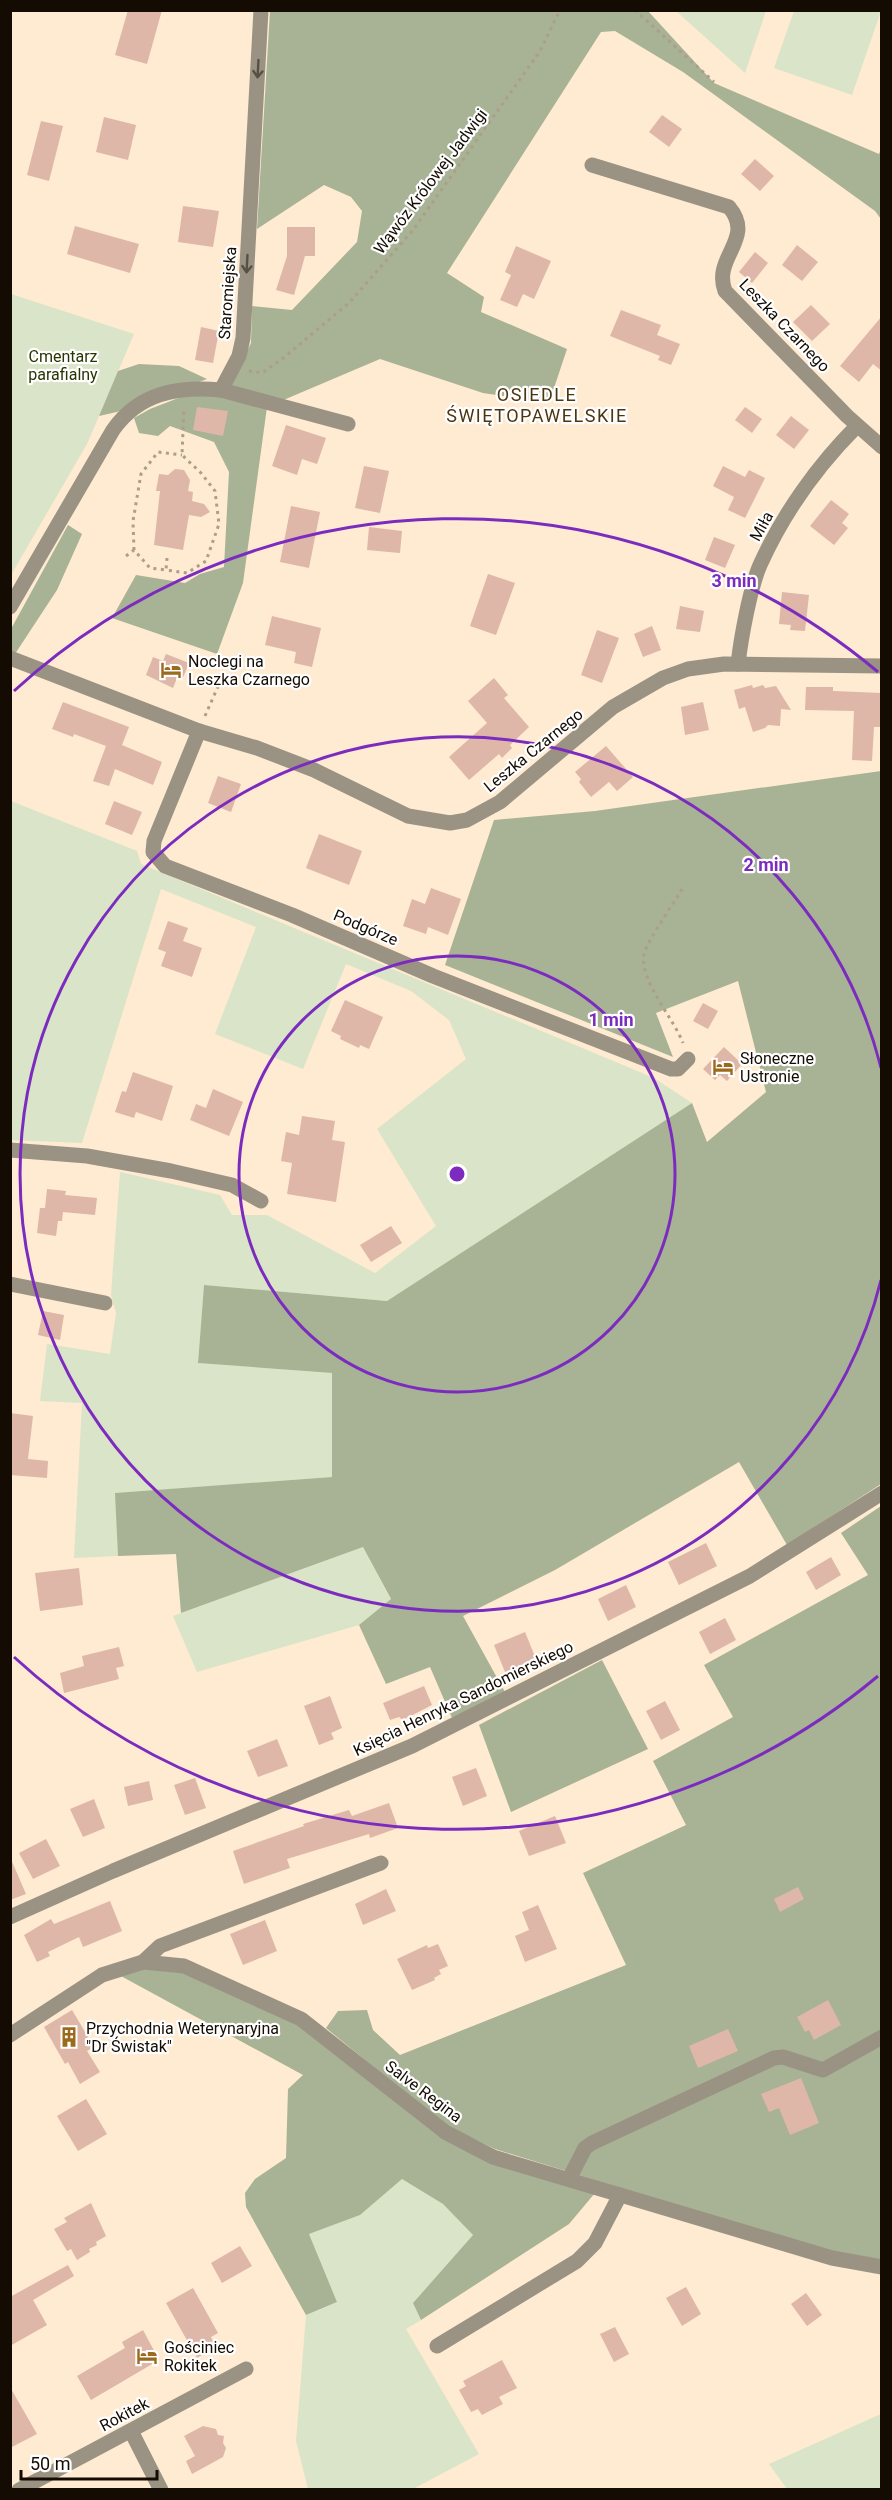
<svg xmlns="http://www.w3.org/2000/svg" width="892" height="2500" viewBox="0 0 892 2500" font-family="Roboto,sans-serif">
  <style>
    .green { fill: #dae4c8 }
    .forest { fill: #a8b295 }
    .building { fill: #deb7a9 }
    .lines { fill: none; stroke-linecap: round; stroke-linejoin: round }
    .path { stroke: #ad9e8a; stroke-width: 3; stroke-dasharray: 3 4.5; stroke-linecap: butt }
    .minor { stroke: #9a9384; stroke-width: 15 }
    .oneway { stroke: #575044 }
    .ring { fill: none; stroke: #7b2cbf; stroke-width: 3 }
    .labels { text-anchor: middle; stroke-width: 4.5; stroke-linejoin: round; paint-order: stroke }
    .street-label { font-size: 16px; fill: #140c03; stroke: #fff }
    .park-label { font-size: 16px; fill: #293502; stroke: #fff }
    .poi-label { font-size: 16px; fill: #140c03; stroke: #fff; text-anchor: start }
    .neighbourhood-label { font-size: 18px; letter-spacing: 1.5px; fill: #4c3511; stroke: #fff }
    .centre { fill: #7b2cbf; stroke: #fff; stroke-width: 3 }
    .ring-label { font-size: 18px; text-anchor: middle; font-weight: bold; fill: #7b2cbf; stroke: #fff; stroke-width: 4.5; stroke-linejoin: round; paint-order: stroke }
  </style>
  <rect width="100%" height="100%" fill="#feebd1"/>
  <!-- green -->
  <g class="green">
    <path d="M676 11H766L745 73Z"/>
    <path d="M794 11H881L852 95 774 68Z"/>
    <path d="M11 294 134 334 87 444 11 575Z"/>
    <path d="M11 801 137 851 141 864 654 1078 692 1103 387 1301 204 1285 198 1363 332 1373V1477L116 1493 118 1556 74 1558 82 1403 40 1401 47 1344 110 1354 116 1313 111 1295 120 1172 220 1195 232 1215H267L375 1273 436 1226 377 1129 466 1059 449 1020 411 991 346 964 303 1069 215 1034 256 927 161 889 82 1143 11 1140Z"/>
    <path d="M363 1547 391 1600 359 1625 197 1672 173 1616Z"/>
    <path d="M402 2179 443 2204 473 2235 413 2303 421 2320 406 2329 479 2454 413 2489H308L296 2441 306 2315 337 2302 309 2234 360 2215Z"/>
    <path d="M881 2414V2489H787L769 2464Z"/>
  </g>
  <!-- forest -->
  <g class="forest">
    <path d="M270 11H648L714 83 879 154 881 149V219L875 211 683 72 615 31 601 32 447 273 484 297 481 312 567 349 549 403 483 393 380 359 267 407 243 583 217 654 112 618 136 575 185 583 200 574 224 567 229 472 214 442 170 426 158 436 139 433 134 418 150 409 235 376 251 343 252 306 292 310 357 242 362 211 351 197 324 185 257 229Z"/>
    <path d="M139 364 179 366 207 379 121 411 99 416 118 371Z"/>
    <path d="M68 525 82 534 57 590 11 660V629Z"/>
    <path d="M881 771V1484L787 1545 739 1462 555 1570 463 1616 506 1694 452 1718 430 1667 386 1684 359 1625 391 1599 363 1547 181 1613 176 1554 118 1556 115 1493 332 1477V1373L198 1363 204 1285 387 1301 692 1103 707 1142 766 1092 738 981 656 1013 673 1057 445 965 494 820 595 811Z"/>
    <path d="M881 1506V2262L832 2253 495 2149 446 2126 326 2028 338 2011 367 2010 373 2030 400 2055 626 1965 583 1873 686 1825 653 1761 733 1717 704 1665 868 1575 841 1533Z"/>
    <path d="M602 1660 648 1749 511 1812 479 1725Z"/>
    <path d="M143 1969 183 1973 295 2023 438 2136 489 2162 595 2193 569 2224 421 2320 413 2303 473 2235 443 2204 402 2179 360 2215 309 2234 337 2302 306 2315 246 2207 245 2193 255 2179 286 2158 288 2089 303 2075 119 1975Z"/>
  </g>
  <!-- building -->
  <g class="building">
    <path d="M128 10H162L147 64 115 55Z"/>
    <path d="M662 115 682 129 669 147 649 132Z"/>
    <path d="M104 117 136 125 128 160 96 152Z"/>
    <path d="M41 121 63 126 49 181 27 175Z"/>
    <path d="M755 159 774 176 760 191 741 174Z"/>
    <path d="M183 206 219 211 213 247 178 242Z"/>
    <path d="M75 226 139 244 130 273 67 254Z"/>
    <path d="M287 227H315V256H305L294 295 276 290 287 256Z"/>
    <path d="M797 245 818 262 802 281 782 265Z"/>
    <path d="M516 246 551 261 534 299 523 294 517 307 500 300 511 275 505 272Z"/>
    <path d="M755 252 768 263 752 283 739 272Z"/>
    <path d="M811 305 830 324 812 341 793 322Z"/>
    <path d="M621 310 661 325 657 335 680 344 671 365 658 360 660 356 610 336Z"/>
    <path d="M882 316V371L873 364 859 382 840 366Z"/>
    <path d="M201 327 219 331 213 363 195 360Z"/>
    <path d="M197 407 228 411 223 436 193 430Z"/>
    <path d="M745 407 762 419 752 433 735 420Z"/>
    <path d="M791 416 809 430 794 449 776 435Z"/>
    <path d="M286 425 326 438 317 464 302 459 297 475 272 466Z"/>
    <path d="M364 466 389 471 380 513 355 508Z"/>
    <path d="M723 466 745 477 749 470 765 478 745 518 728 510 734 497 713 486Z"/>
    <path d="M175 469 184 470 190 480 188 491 193 492 192 501 204 504 210 512 201 517 189 515 183 550 154 545 160 491H156L159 474 168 475Z"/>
    <path d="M831 500 849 514 842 523 848 528 834 545 810 526Z"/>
    <path d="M291 506 320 512 309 568 280 562Z"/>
    <path d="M369 527 402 531 400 553 367 550Z"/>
    <path d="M714 537 735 545 725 568 705 560Z"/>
    <path d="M488 574 515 583 496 635 470 626Z"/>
    <path d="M782 592 809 595 805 631 790 630 791 625 779 624Z"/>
    <path d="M680 606 704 611 700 632 676 629Z"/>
    <path d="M272 616 321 628 312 667 294 663 296 652 265 645Z"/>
    <path d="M652 626 661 650 643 657 634 634Z"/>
    <path d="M597 630 619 638 602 683 581 675Z"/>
    <path d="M166 654 189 663 182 680 177 678 173 688 146 675 153 657 163 661Z"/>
    <path d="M494 678 508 695 504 698 529 727 510 745 512 748 502 758 499 754 469 780 449 757 487 723 468 701Z"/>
    <path d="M752 685 753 688 763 685 765 688 776 686 791 710 781 709 780 726 768 725 765 728 753 732 745 707 739 709 734 690Z"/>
    <path d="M806 687H833V691L882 693V727H874L872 761 852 760 854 711 805 710Z"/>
    <path d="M63 702 129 727 122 745 162 762 153 785 115 769 109 786 93 781 106 746 74 734 73 737 52 729Z"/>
    <path d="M703 702 709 730 685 735 681 707Z"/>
    <path d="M606 746 633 777 617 791 609 782 591 797 579 782 581 779 575 772Z"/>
    <path d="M218 776 241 784 231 812 208 803Z"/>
    <path d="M114 801 142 812 132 835 105 824Z"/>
    <path d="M319 834 362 851 349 885 306 868Z"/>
    <path d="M431 888 461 899 448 935 428 927 426 934 403 926 412 899 425 904Z"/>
    <path d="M168 921 188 928 183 941 202 948 192 977 161 966 166 952 158 949Z"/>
    <path d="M345 1000 383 1017 369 1049 360 1045 359 1048 340 1039 341 1036 331 1031Z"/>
    <path d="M703 1003 718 1011 708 1029 693 1021Z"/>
    <path d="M724 1047 742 1064 727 1081 720 1075 715 1080 703 1069Z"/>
    <path d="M133 1072 173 1086 162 1121 136 1112 134 1118 115 1112 122 1091 126 1092Z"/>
    <path d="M213 1089 243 1102 229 1136 190 1120 196 1104 206 1108Z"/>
    <path d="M302 1116 335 1121 332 1140 345 1142 336 1202 287 1194 292 1163 281 1161 286 1132 299 1135Z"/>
    <path d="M47 1189 66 1191 65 1195 97 1198 95 1215 63 1212 62 1221H58L56 1236 37 1233 40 1208H45Z"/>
    <path d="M391 1226 402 1243 371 1262 360 1245Z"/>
    <path d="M43 1311 64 1315 60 1340 38 1335Z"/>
    <path d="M10 1413 33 1416 28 1459 48 1461 47 1478 10 1475Z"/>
    <path d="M706 1543 717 1566 679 1585 668 1562Z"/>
    <path d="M831 1557 841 1575 816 1590 806 1572Z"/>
    <path d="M79 1568 83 1605 40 1611 35 1573Z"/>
    <path d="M626 1585 636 1607 608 1621 598 1599Z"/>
    <path d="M725 1618 736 1640 710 1654 699 1632Z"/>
    <path d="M525 1632 536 1659 505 1672 494 1645Z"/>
    <path d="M119 1647 124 1666 116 1668 119 1679 64 1693 60 1673 84 1666 82 1656Z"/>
    <path d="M424 1686 432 1705 403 1720 399 1717 390 1720 383 1703Z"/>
    <path d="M330 1696 342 1728 331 1733 334 1739 319 1745 304 1706Z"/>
    <path d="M665 1701 680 1730 661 1740 646 1711Z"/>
    <path d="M277 1739 288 1766 258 1777 247 1751Z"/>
    <path d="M476 1768 487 1796 463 1806 452 1777Z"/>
    <path d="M195 1778 206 1808 185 1815 174 1785Z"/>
    <path d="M149 1781 153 1800 128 1806 124 1787Z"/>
    <path d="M94 1799 105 1828 83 1837 70 1809Z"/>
    <path d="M389 1803 398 1828 370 1838 369 1834 287 1859 290 1868 244 1884 233 1851 304 1826 303 1824 349 1810 352 1816Z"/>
    <path d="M555 1816 566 1843 529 1856 519 1831Z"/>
    <path d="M46 1839 60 1866 33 1879 19 1853Z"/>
    <path d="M10 1857 26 1894 10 1900Z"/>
    <path d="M798 1887 804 1899 780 1912 774 1899Z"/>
    <path d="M386 1889 396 1911 363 1925 355 1904Z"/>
    <path d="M110 1901 122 1931 83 1947 79 1937 48 1952 50 1956 37 1962 24 1935 51 1919 54 1924Z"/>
    <path d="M538 1905 557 1949 525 1962 515 1936 529 1930 522 1912Z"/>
    <path d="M265 1920 277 1951 243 1965 230 1934Z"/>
    <path d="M438 1944 448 1966 439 1970 441 1974 434 1978 435 1980 412 1990 397 1959 427 1945 428 1948Z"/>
    <path d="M828 2000 841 2025 814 2040 809 2030 805 2032 797 2017Z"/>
    <path d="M72 2010 94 2047 87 2051 100 2072 80 2084 68 2062 65 2064 44 2027Z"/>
    <path d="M728 2029 738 2051 698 2068 689 2046Z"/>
    <path d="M801 2078 819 2123 790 2135 779 2108 769 2112 761 2094Z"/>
    <path d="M86 2099 107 2134 78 2151 57 2116Z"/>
    <path d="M91 2203 106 2236 96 2242 97 2245 89 2249 90 2252 77 2260 71 2249 67 2251 54 2229 67 2222 64 2218Z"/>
    <path d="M240 2246 252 2266 222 2283 211 2263Z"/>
    <path d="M68 2265 74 2276 33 2300 47 2325 10 2346V2297Z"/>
    <path d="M686 2287 701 2314 682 2326 666 2298Z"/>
    <path d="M193 2288 218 2333 211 2337 216 2347 197 2358 166 2303Z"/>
    <path d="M806 2293 822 2315 807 2326 791 2304Z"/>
    <path d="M615 2327 629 2354 614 2362 600 2334Z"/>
    <path d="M143 2330 159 2360 91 2400 77 2376 125 2348 122 2342Z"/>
    <path d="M502 2360 517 2388 499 2397 503 2404 482 2415 478 2409 471 2412 459 2390 466 2386 463 2381Z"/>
    <path d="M10 2387 37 2434 10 2448Z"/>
    <path d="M203 2426 216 2429 218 2435 224 2436 223 2443 226 2448 223 2457 192 2474 186 2461 195 2456 184 2436Z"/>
  </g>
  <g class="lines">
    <!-- path -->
    <g class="path">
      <path d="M635 10 714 82"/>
      <path d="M249 371 262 373 282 359 349 303 413 230 540 51 560 10"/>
      <path d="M134 550 133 521 141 474 158 452 182 455"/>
      <path d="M126 556 134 550 150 568 166 570"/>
      <path d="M167 558 166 570 187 573 206 561 219 524 215 491 201 473 182 455 184 407"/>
      <path d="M205 716 220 682"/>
      <path d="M682 889C673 905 648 939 644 954 639 980 674 1019 683 1043"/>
    </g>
    <!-- minor -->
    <g class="minor">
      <path d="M592 165 729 207C756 239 712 257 725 291L847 416 882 447"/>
      <path d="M221 390 239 356 243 338 261 10"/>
      <path d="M10 607 113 430C139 393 177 386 221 390L348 424"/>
      <path d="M10 658 199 731 257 748 314 770 408 816 450 823 467 820 500 802 613 707 663 678 688 669 724 664 882 666"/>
      <path d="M738 664C741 638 750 588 760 565 783 514 818 465 857 426"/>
      <path d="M199 731 154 841 153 852 165 866 292 915 433 976 671 1069H678L688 1059"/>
      <path d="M10 1150 87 1156 171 1171 232 1185 261 1201"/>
      <path d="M10 1284 105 1303"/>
      <path d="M10 1917 113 1871 412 1746 750 1576 882 1493"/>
      <path d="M143 1962 160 1946 381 1863"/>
      <path d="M10 2035 102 1975 143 1962 184 1966 301 2019 445 2132 493 2157 832 2258 882 2267"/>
      <path d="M569 2179 585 2148 592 2143 774 2058 783 2057 823 2070 882 2037"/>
      <path d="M437 2346 577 2261 595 2243 620 2195"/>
      <path d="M131 2431 161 2490"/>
      <path d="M19 2490 246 2369"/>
    </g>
  </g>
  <!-- one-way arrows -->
  <defs><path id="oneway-shaft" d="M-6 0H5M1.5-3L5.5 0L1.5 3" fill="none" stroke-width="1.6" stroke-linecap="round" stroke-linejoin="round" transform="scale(1.5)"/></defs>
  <g class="oneway">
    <use href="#oneway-shaft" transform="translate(258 69) rotate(93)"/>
    <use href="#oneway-shaft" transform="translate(247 264) rotate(93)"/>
  </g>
  <!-- distance rings -->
  <g class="ring">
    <circle cx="457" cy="1174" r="218"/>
    <path d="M881 1280A437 437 0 1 1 881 1068"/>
    <path d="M878 1676A655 655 0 0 1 14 1657M14 691A655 655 0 0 1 878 672"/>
  </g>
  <!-- icons -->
  <defs>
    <g id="hotel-bare" transform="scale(1.62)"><path d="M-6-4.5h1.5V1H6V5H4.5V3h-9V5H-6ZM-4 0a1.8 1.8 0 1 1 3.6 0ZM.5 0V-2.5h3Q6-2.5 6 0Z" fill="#9b6b1d" stroke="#fff" stroke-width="2.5" paint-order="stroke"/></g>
    <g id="building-bare" transform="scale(1.62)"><path d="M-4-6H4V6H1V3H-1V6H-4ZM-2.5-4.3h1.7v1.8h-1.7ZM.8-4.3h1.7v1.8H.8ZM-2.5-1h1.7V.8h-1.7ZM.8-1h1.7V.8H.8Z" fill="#9b6b1d" stroke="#fff" stroke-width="2.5" paint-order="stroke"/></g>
  </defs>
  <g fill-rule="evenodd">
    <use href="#hotel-bare" x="171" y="670"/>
    <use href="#hotel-bare" x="723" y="1067"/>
    <use href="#building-bare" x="69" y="2037"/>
    <use href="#hotel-bare" x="147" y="2356"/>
  </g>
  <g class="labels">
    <!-- street labels -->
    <g class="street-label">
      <text transform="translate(430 181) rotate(-53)" y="6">Wąwóz Królowej Jadwigi</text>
      <text transform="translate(227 293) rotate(-86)" y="6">Staromiejska</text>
      <text transform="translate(785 325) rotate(46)" y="6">Leszka Czarnego</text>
      <text transform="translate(761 526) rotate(-61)" y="6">Miła</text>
      <text transform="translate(533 750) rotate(-39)" y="6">Leszka Czarnego</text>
      <text transform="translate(366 927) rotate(23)" y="6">Podgórze</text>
      <text transform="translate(463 1698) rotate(-26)" y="6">Księcia Henryka Sandomierskiego</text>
      <text transform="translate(424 2091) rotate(37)" y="6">Salve Regina</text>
      <text transform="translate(124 2414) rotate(-28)" y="6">Rokitek</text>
    </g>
    <!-- park labels -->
    <g class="park-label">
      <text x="63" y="362">Cmentarz<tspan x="63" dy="18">parafialny</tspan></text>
    </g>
    <!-- poi labels -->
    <g class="poi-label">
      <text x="188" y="667">Noclegi na<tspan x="188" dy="18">Leszka Czarnego</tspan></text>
      <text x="740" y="1064">Słoneczne<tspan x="740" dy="18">Ustronie</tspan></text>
      <text x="86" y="2034">Przychodnia Weterynaryjna<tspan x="86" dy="18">"Dr Świstak"</tspan></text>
      <text x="164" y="2353">Gościniec<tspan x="164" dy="18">Rokitek</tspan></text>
    </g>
    <!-- neighbourhood labels -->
    <g class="neighbourhood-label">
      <text x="537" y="401">OSIEDLE<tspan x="537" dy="21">ŚWIĘTOPAWELSKIE</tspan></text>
    </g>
  </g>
  <circle cx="457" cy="1174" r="9" class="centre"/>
  <g class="ring-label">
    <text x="734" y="587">3 min</text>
    <text x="766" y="871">2 min</text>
    <text x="611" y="1026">1 min</text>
  </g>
  <!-- border -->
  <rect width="892" height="2500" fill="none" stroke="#140c03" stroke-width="24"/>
  <!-- scale -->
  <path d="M21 2470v9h136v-9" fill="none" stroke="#140c03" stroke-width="3"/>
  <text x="30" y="2470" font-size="18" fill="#140c03" stroke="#ffffff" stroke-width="4.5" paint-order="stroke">50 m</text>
</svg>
